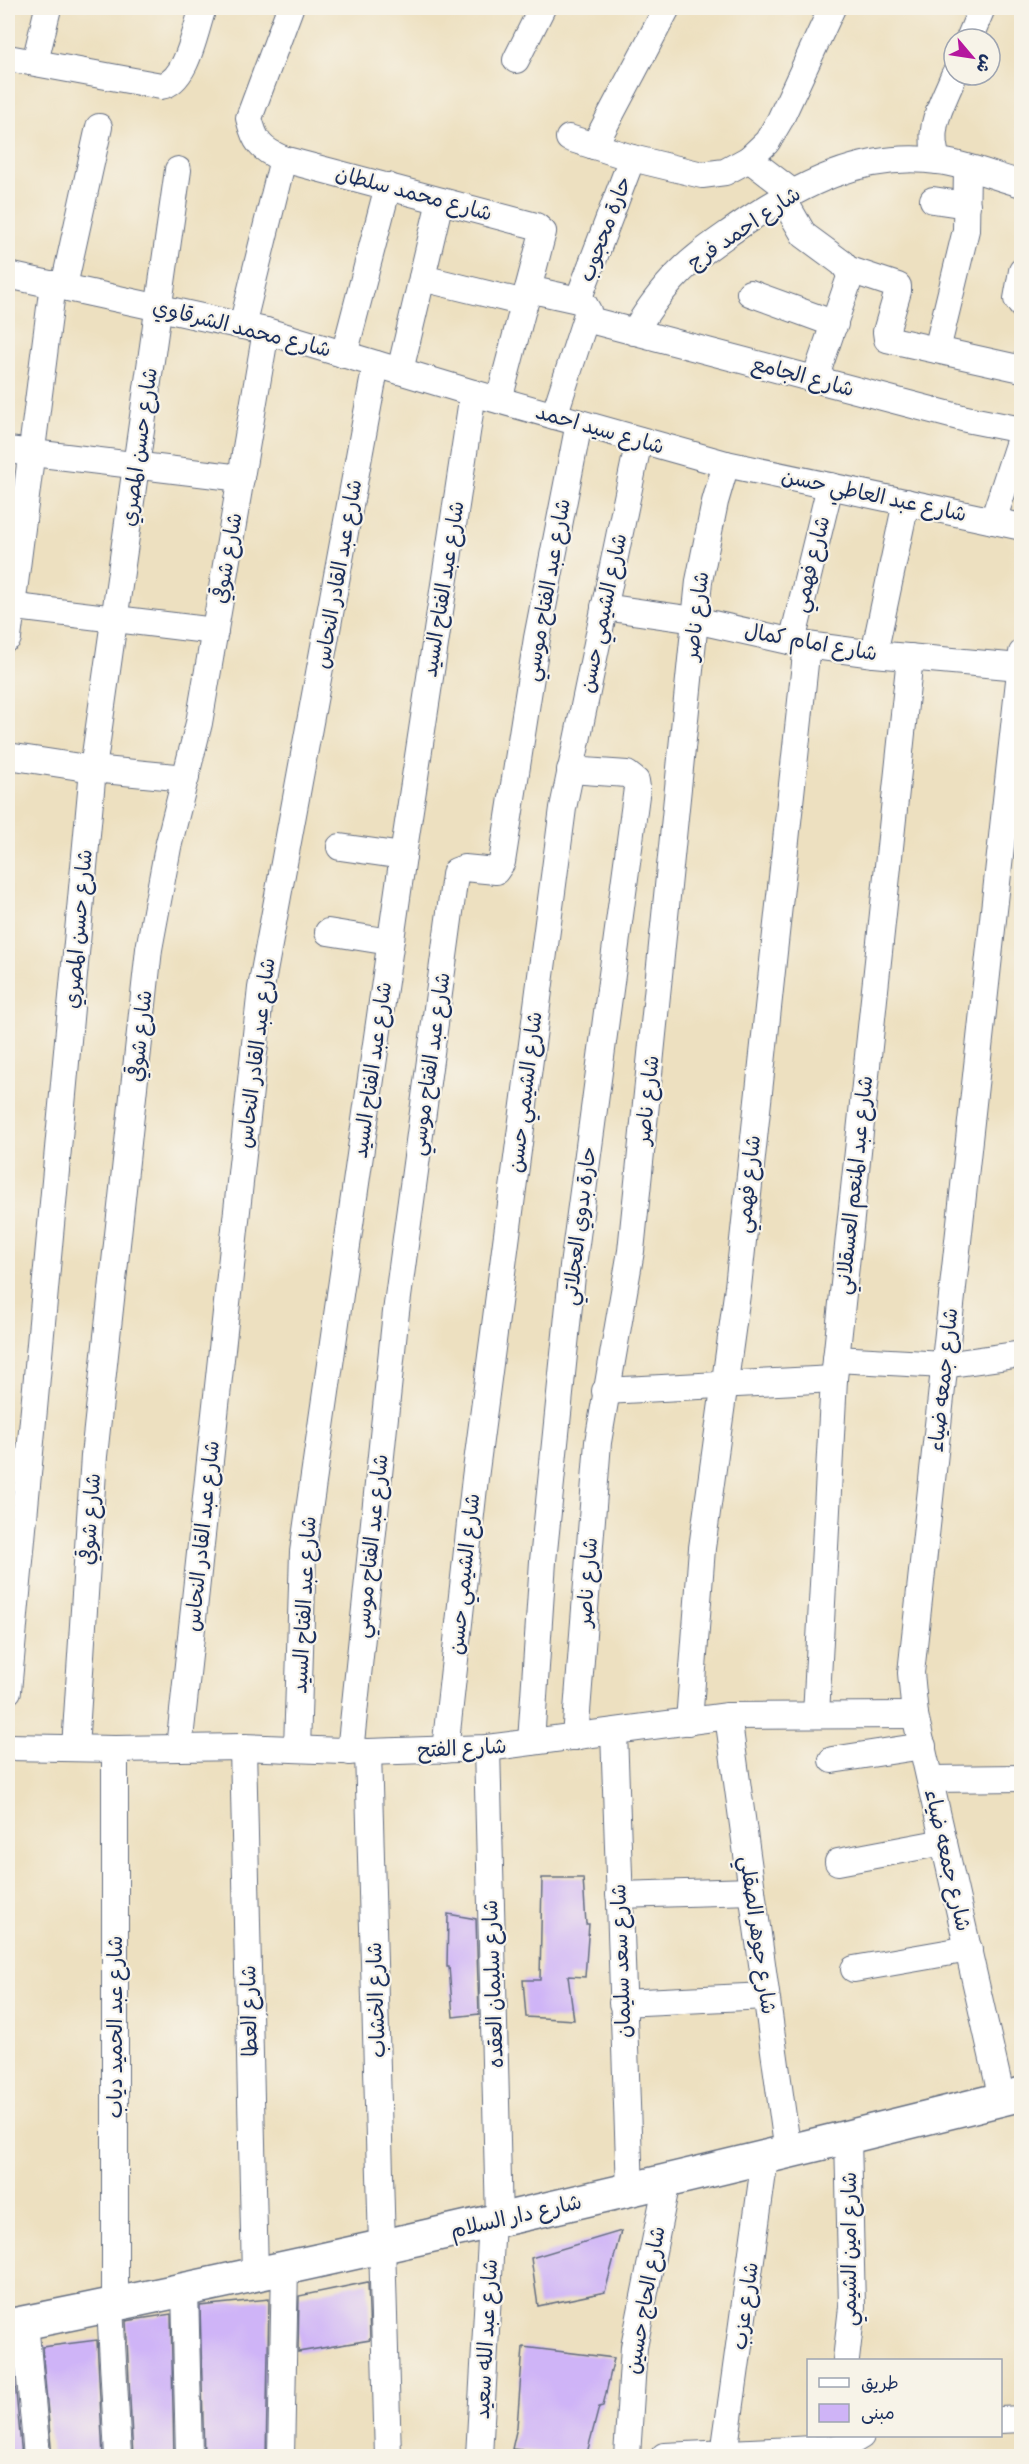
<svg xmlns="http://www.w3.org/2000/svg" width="1029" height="2464" viewBox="0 0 1029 2464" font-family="Pangolin,'Playpen Sans Arabic',sans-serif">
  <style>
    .building { fill: #cfb4f7 }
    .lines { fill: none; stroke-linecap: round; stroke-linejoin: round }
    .street-casing { stroke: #646d80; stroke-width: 28 }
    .secondary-casing { stroke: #646d80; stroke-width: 36 }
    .street { stroke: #fff; stroke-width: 26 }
    .secondary { stroke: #fff; stroke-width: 33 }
    .labels { text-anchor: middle; stroke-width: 4.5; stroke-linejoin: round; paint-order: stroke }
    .street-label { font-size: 21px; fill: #1b2f5e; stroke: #f7f3e8 }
  </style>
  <rect width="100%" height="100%" fill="#f7f3e8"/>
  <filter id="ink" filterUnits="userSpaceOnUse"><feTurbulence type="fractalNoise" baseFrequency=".0167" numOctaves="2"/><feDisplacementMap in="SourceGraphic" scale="12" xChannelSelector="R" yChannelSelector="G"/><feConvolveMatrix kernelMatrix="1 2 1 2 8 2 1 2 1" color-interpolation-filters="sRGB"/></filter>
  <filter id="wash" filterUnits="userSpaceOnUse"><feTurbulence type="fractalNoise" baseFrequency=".008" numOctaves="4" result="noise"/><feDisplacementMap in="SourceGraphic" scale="24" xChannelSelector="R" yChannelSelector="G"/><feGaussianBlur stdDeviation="1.35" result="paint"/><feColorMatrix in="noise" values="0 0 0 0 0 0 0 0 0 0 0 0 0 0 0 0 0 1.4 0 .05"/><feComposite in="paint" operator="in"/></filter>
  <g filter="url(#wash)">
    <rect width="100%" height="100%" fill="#ede0c0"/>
    <g id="blocks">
      <!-- building -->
      <g class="building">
        <path d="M542 1878H583L586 1924H589L585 1977 568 1976 574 2020 526 2017 523 1980H540Z"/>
        <path d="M448 1914 476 1919 479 2014 453 2017 449 1967H447Z"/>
        <path d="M621 2231 605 2292 538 2306 531 2258Z"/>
        <path d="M368 2282 370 2340 298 2352 299 2296Z"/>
        <path d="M269 2299 266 2457H204L200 2306Z"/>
        <path d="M171 2314 174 2457H133L126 2321Z"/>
        <path d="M97 2340 103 2457H52L42 2347Z"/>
        <path d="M523 2347 614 2358 603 2406 599 2407 586 2457 512 2449 517 2427Z"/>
        <path d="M8 2361H13L22 2457H8Z"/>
      </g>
    </g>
  </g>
  <g filter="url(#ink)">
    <use href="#blocks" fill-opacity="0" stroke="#646d80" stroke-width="1.5"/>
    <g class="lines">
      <!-- street casing -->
      <g class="street-casing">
        <g id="street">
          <path d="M290 8 249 118C255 142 260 149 283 159L536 226 543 232 499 400"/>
          <path d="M969 39 982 8"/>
          <path d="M8 58 161 86C187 82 195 30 203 8"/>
          <path d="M516 60 542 8"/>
          <path d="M35 62 48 8"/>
          <path d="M569 138 632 158 702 175 725 172 749 159 767 142 780 120 832 8"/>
          <path d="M594 146 667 8"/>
          <path d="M749 159 792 192"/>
          <path d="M938 161C925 129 942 105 954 75"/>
          <path d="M782 197 804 235 842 263 847 269 850 277 815 379"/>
          <path d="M933 200 967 205"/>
          <path d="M847 269 898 286V291L886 332 887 339 1022 369"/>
          <path d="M1022 271 1017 299 1022 306"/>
          <path d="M8 275 266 331 473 393 726 464 1022 527"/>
          <path d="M422 278 525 303"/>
          <path d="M64 286 99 127"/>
          <path d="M528 289 578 300 584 304 588 311 554 416"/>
          <path d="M750 293 835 324"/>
          <path d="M578 300 632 158"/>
          <path d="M586 319 966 419 1022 430"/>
          <path d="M242 326 283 159"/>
          <path d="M634 332C647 311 661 291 678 274 696 255 718 241 739 226 799 185 863 151 938 161 966 164 995 177 1022 184"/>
          <path d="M937 350 966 230 967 169"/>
          <path d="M344 355 388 186"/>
          <path d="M400 371 440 201"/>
          <path d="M8 450 241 478"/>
          <path d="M993 521 1022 432"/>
          <path d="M8 606 215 631"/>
          <path d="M604 607 695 620 807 645 874 654 1020 667"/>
          <path d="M8 638 53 284"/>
          <path d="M792 642 830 486"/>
          <path d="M874 654 906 502"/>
          <path d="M8 756 93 769 186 778"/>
          <path d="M340 847 403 856"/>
          <path d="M328 932 390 942"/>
          <path d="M836 1359 944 1365 1022 1354"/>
          <path d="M605 1391 834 1379"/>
          <path d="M8 1691 93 769 178 170"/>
          <path d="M816 1715 834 1379 910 657"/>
          <path d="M728 1716 788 2153"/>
          <path d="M689 1722 702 1548 738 1287 807 645"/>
          <path d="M614 1732 630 2190"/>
          <path d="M575 1737 598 1442 631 1251 699 581 715 502 726 464"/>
          <path d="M531 1742 543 1561 573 1266 637 788 636 781 627 774 570 770"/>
          <path d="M8 1747 115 1749 243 1747 368 1752 487 1748 728 1716 915 1715"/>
          <path d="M243 1747 255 2275"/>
          <path d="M75 1748 94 1456 149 949 168 847 199 723 266 331"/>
          <path d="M179 1748 261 988 376 364"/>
          <path d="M487 1748 499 2220"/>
          <path d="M297 1749 303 1552 403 856 473 393"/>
          <path d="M445 1750 475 1478 563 808 639 440"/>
          <path d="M350 1752 396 1312 455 875 456 871 464 868 496 871 502 862 537 638 579 423"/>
          <path d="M368 1752 388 2456"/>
          <path d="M832 1760 923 1746"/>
          <path d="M930 1779 1022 1778"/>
          <path d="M838 1862 944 1842"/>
          <path d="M619 1895 752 1891"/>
          <path d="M854 1969 969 1949"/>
          <path d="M622 2003 766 1996"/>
          <path d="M1002 2099 915 1715 911 1673 1022 653"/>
          <path d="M185 2289 189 2456"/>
          <path d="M115 2305V1749"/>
          <path d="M110 2306 118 2456"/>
          <path d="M25 2322 37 2456"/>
          <path d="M846 2360 852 2307 848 2138"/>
          <path d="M1000 2420 1022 2419"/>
          <path d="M724 2454 765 2158"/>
          <path d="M281 2456 285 2268"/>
          <path d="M479 2456 492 2222"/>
          <path d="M627 2456 634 2347 667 2181"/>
          <path d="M664 2456 835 2448 846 2445 861 2436"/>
        </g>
      </g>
      <!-- secondary casing -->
      <g class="secondary-casing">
        <path id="secondary" d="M8 2326C348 2258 685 2178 1022 2094"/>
      </g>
      <!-- street -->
      <use href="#street" class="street"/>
      <!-- secondary -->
      <use href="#secondary" class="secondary"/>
    </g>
  </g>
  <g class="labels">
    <!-- street labels -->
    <g class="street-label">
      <text transform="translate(414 193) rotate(15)" y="7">شارع محمد سلطان</text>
      <text transform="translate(744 228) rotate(-34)" y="7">شارع احمد فرج</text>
      <text transform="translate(605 229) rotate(-69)" y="7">حارة محجوب</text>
      <text transform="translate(242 328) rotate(14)" y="7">شارع محمد الشرقاوي</text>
      <text transform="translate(803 376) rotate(15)" y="7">شارع الجامع</text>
      <text transform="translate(600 429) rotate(16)" y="7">شارع سيد احمد</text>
      <text transform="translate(139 447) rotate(-82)" y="7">شارع حسن المصري</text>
      <text transform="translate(874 495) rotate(12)" y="7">شارع عبد العاطي حسن</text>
      <text transform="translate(227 558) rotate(-80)" y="7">شارع شوقي</text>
      <text transform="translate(811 564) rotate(-76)" y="7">شارع فهمي</text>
      <text transform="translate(338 574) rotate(-80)" y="7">شارع عبد القادر النحاس</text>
      <text transform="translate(443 589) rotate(-81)" y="7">شارع عبد الفتاح السيد</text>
      <text transform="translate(547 590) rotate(-80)" y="7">شارع عبد الفتاح موسي</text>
      <text transform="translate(603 613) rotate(-78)" y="7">شارع الشيمي حسن</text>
      <text transform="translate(696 616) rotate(-83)" y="7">شارع ناصر</text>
      <text transform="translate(811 642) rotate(10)" y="7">شارع امام كمال</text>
      <text transform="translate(78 929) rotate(-85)" y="7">شارع حسن المصري</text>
      <text transform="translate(140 1036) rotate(-84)" y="7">شارع شوقي</text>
      <text transform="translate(256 1053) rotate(-83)" y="7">شارع عبد القادر النحاس</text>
      <text transform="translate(430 1064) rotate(-82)" y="7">شارع عبد الفتاح موسي</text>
      <text transform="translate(372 1070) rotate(-82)" y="7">شارع عبد الفتاح السيد</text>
      <text transform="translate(525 1092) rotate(-83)" y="7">شارع الشيمي حسن</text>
      <text transform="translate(647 1100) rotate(-84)" y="7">شارع ناصر</text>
      <text transform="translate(748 1184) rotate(-84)" y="7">شارع فهمي</text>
      <text transform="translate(854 1185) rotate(-84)" y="7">شارع عبد المنعم العسقلاني</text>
      <text transform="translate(579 1226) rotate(-83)" y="7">حارة بدوي العجلاتي</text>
      <text transform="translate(943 1380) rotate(-84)" y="7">شارع جمعه ضياء</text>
      <text transform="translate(90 1519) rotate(-86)" y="7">شارع شوقي</text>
      <text transform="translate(202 1536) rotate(-84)" y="7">شارع عبد القادر النحاس</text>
      <text transform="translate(371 1546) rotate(-84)" y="7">شارع عبد الفتاح موسي</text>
      <text transform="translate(464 1574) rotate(-84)" y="7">شارع الشيمي حسن</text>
      <text transform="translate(587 1582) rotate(-86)" y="7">شارع ناصر</text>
      <text transform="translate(304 1605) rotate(-87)" y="7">شارع عبد الفتاح السيد</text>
      <text transform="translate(462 1748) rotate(-3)" y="7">شارع الفتح</text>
      <text transform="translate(948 1860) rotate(77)" y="7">شارع جمعه ضياء</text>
      <text transform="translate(758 1935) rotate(82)" y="7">شارع جوهر الصقلي</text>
      <text transform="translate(621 1961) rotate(-92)" y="7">شارع سعد سليمان</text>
      <text transform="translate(493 1984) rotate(-92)" y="7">شارع سليمان العقده</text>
      <text transform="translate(376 2000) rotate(-92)" y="7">شارع الخشاب</text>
      <text transform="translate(249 2011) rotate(-91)" y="7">شارع العطا</text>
      <text transform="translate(115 2027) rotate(-90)" y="7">شارع عبد الحميد دياب</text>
      <text transform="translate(516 2216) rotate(-13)" y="7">شارع دار السلام</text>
      <text transform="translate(849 2249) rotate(-90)" y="7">شارع امين الشيمي</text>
      <text transform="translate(645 2300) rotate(-80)" y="7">شارع الحاج حسين</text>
      <text transform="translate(745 2306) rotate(-82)" y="7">شارع عزب</text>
      <text transform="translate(486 2339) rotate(-87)" y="7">شارع عبد الله سعيد</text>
    </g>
  </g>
  <!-- margin -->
  <rect width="1029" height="2464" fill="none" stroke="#f7f3e8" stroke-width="30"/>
  <!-- legend -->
  <rect x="807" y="2359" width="195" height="78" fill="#f7f3e8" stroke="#9fa5b1" stroke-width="1.5"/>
  <rect x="819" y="2378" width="30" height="9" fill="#ffffff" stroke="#9fa5b1" stroke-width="1.5"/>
  <text x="861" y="2389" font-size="18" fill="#1b2f5e">طريق</text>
  <rect x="819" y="2404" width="30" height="18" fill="#cfb4f7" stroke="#9fa5b1" stroke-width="1.5"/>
  <text x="861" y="2419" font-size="18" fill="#1b2f5e">مبنى</text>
  <!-- north arrow -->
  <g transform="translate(972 57) rotate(119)"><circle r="28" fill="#f7f3e8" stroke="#9fa5b1" stroke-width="1.5"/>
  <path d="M0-4.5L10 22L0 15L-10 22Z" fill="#b5179e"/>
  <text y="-9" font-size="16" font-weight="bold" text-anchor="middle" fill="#1b2f5e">ش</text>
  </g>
</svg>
